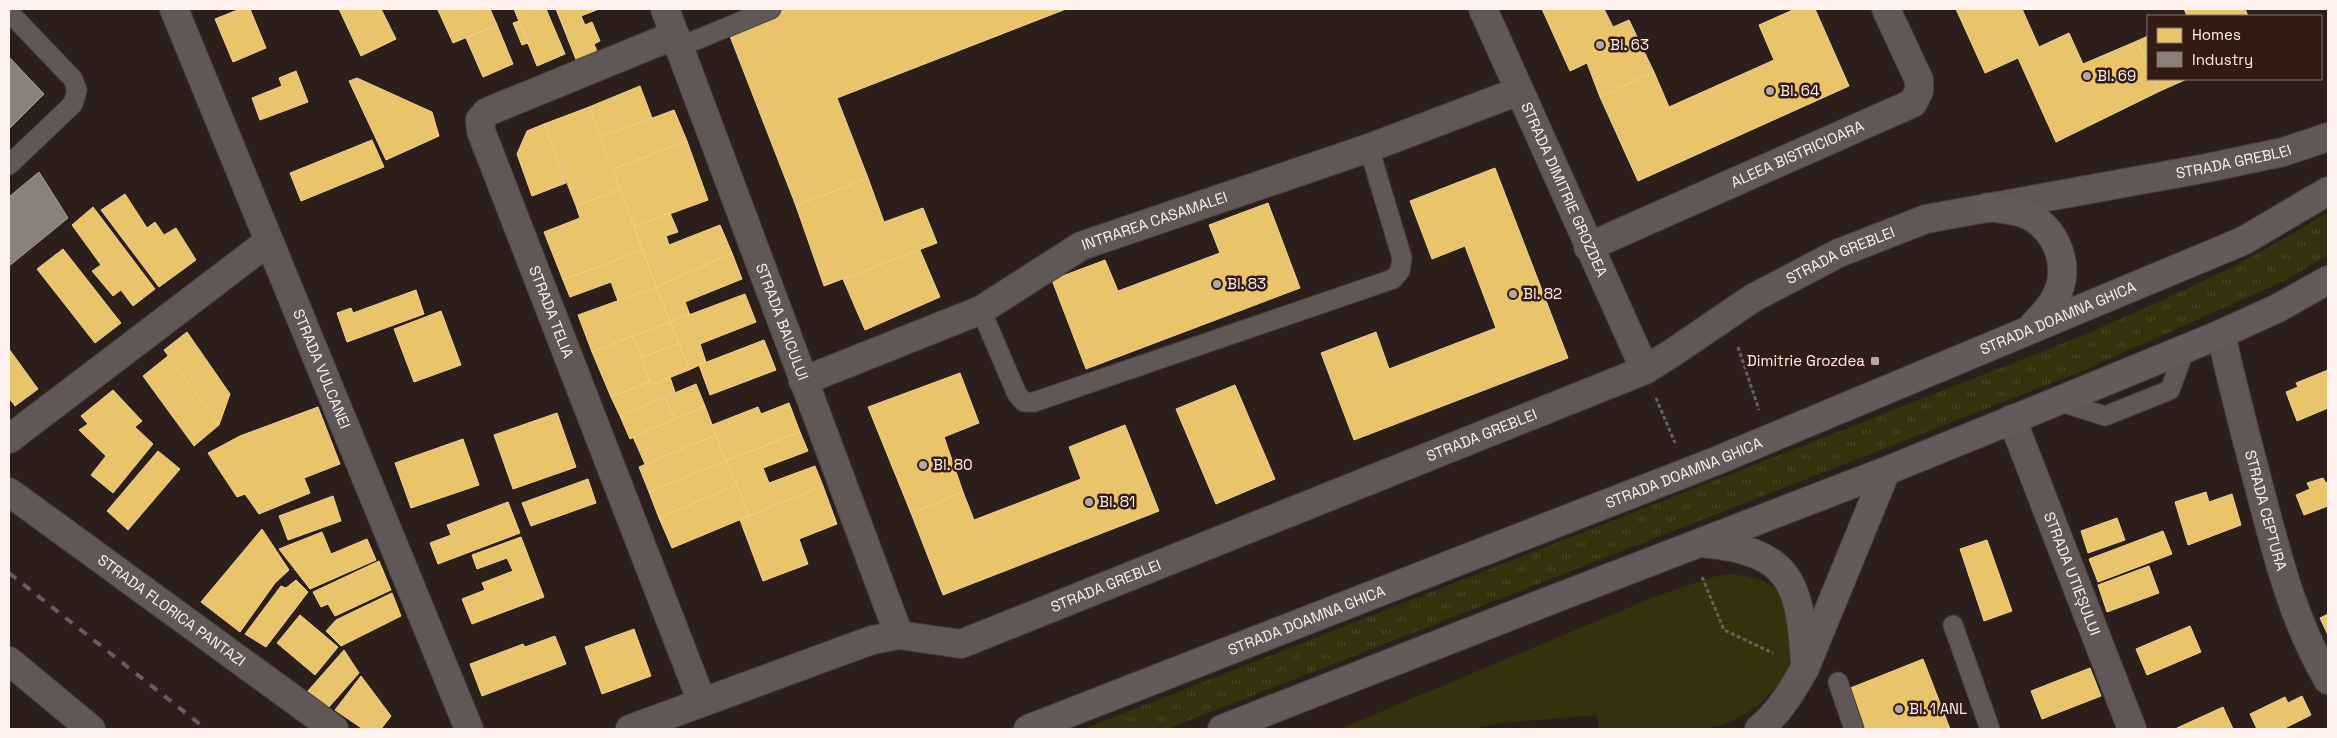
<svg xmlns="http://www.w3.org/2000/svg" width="2337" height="738" viewBox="0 0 2337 738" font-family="'Space Grotesk',sans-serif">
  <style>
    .grass { fill: url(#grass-tufts) }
    .garden { fill: #36310d }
    .homes { fill: #e9c46a; stroke: #f0d291 }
    .industry { fill: #8a817c; stroke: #ada39e }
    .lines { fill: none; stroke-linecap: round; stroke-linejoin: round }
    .service-casing { stroke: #483d3a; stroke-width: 21 }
    .minor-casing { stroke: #483d3a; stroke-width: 30 }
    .secondary-casing { stroke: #483d3a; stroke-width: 30 }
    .path { stroke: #676060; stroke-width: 3; stroke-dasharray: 4 2.5; stroke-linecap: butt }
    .service { stroke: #5f5857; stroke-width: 19 }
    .minor { stroke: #5f5857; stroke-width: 28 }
    .secondary { stroke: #635a59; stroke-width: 28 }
    .rail { stroke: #665d5c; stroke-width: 4; stroke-dasharray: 9 9; stroke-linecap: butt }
    .poi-dot { fill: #b5a8a4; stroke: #331b14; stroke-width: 2 }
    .labels { text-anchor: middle; stroke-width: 5; stroke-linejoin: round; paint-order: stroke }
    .poi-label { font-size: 15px; fill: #fff1ed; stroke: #331b14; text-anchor: start }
    .street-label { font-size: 15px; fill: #fff1ed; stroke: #331b14 }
  </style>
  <defs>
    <pattern id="grass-tufts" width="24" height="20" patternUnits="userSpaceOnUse" patternTransform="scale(1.25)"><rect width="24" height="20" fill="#36310d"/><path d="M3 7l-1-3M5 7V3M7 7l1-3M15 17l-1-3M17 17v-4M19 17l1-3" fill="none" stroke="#4a4525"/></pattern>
  </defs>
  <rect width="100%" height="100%" fill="#2c1f1b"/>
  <!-- grass -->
  <path class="grass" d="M2328 212V255L2282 282 2082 371 1167 729H1084L2079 337C2164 300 2250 263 2328 212Z"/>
  <!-- garden -->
  <path class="garden" d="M1729 574C1745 576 1759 577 1773 587 1784 595 1787 607 1789 620 1790 628 1793 639 1793 647 1790 681 1756 713 1725 724 1691 735 1636 729 1599 729L1597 715 1500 723 1471 729H1340L1654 597 1713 577Z"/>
  <!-- homes -->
  <g class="homes">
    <path d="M240 9H250L266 48 233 62 215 19Z"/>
    <path d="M339 9H381L396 39 361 56Z"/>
    <path d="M441 9H490L497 25 453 43 438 10Z"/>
    <path d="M514 9H546L565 54 537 66Z"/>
    <path d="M556 9H599L581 16 585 25 592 22 600 41 594 44 598 54 577 62Z"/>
    <path d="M786 9H1066L837 98 868 178 796 206 728 31Z"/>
    <path d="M1542 9H1604L1613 27 1629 20 1654 72 1600 97 1587 63 1570 71Z"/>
    <path d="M1795 9H1815L1849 86 1638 181 1600 97 1654 72 1669 107 1774 60 1759 25Z"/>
    <path d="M1956 9H2022L2039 47 2069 33 2083 64 2137 41 2148 66V79H2154L2160 91 2056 142 2018 58 1985 73Z"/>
    <path d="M2184 9H2245L2248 16H2187Z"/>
    <path d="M519 21 528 43 522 45 513 23Z"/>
    <path d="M497 25 513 64 483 77 466 38Z"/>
    <path d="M2148 36V66L2137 41Z"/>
    <path d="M296 71 308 102 260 120 252 98 282 86 279 78Z"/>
    <path d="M357 78 432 112 439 136 386 160 349 81Z"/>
    <path d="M2154 79H2187L2160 91Z"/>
    <path d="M640 86 652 118 601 137 589 107Z"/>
    <path d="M589 107 620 189 576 206 544 124Z"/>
    <path d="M674 110 687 141 613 169 601 137Z"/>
    <path d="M544 124 566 183 532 196 517 154 527 131Z"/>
    <path d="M372 140 384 167 301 201 290 173Z"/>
    <path d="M687 141 708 200 634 227 613 169Z"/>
    <path d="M1495 168 1568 358 1354 440 1321 353 1376 332 1389 369 1496 328 1465 246 1432 259 1410 201Z"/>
    <path d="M868 178 884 222 923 208 937 243 824 286 796 206Z"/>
    <path d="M620 189 643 250 563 280 544 232 580 218 576 206Z"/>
    <path d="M125 194 147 228 155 222 164 235 176 228 196 260 159 287 101 210Z"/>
    <path d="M1268 203 1300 288 1086 369 1052 280 1105 260 1118 291 1220 253 1209 225Z"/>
    <path d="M93 207 155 289 133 306 121 290 113 296 92 271 101 265 72 225Z"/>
    <path d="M670 213 678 232 666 236 669 245 720 225 732 253 656 287 634 227Z"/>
    <path d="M63 249 121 323 95 343 37 269Z"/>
    <path d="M643 250 656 287 618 301 611 282 570 297 563 280Z"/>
    <path d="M920 250 940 297 865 330 843 279Z"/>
    <path d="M732 253 742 279 685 302 690 315 670 322 656 287Z"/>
    <path d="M656 287 670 322 592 352 578 315Z"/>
    <path d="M416 290 424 314 347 342 337 313 351 308 353 313Z"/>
    <path d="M745 294 756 322 700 344 706 362 689 370 670 322Z"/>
    <path d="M441 311 461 365 414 382 394 329Z"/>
    <path d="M670 322 679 343 641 358 633 336Z"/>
    <path d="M187 332 230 394 219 425 164 350Z"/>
    <path d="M633 336 651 381 611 397 592 352Z"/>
    <path d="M764 340 776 370 710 395 699 365Z"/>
    <path d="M679 343 689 370 651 385 641 358Z"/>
    <path d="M9 349 38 389 15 406 9 398Z"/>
    <path d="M168 356 219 425 194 446 143 376Z"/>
    <path d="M2328 370V408L2297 421 2286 392 2298 387 2296 383Z"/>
    <path d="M960 373 979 423 944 437 963 492 911 513 868 407Z"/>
    <path d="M670 377 675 392 620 416 611 397 651 381V385Z"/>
    <path d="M696 384 705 406 675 419 665 397Z"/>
    <path d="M1235 385 1275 479 1216 504 1176 409Z"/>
    <path d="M113 390 142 421 135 427 153 444 113 493 91 475 106 456 79 430 88 424 81 416Z"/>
    <path d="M665 397 675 419 630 439 620 416Z"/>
    <path d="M789 403 800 432 726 461 712 425 758 407 761 414Z"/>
    <path d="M705 406 716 435 645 464 633 437Z"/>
    <path d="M318 407 340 464 304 478 310 493 259 514 245 494 237 497 208 453 240 436Z"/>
    <path d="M557 413 576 467 513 489 494 435Z"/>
    <path d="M1125 425 1159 511 943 595 911 513 963 492 974 520 1081 479 1069 447Z"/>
    <path d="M800 432 808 451 763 468 769 483 815 466 823 486 749 516 726 461Z"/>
    <path d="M716 435 726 461 649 492 639 467Z"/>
    <path d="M463 439 479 485 411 508 395 463Z"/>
    <path d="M158 451 180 469 128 530 107 511Z"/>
    <path d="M726 461 737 485 659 518 649 492Z"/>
    <path d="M2323 478 2326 483 2328 482V506L2304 515 2296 495 2310 489 2307 483Z"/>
    <path d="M588 479 596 503 531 526 522 503Z"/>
    <path d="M737 485 749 516 672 548 659 518Z"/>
    <path d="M823 486 837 524 799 539 808 564 763 581 740 520Z"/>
    <path d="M2206 492 2209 502 2232 494 2241 525 2188 545 2175 502Z"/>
    <path d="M333 496 341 521 288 540 279 516Z"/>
    <path d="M508 502 520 533 438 564 430 543 451 535 447 525Z"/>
    <path d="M2117 518 2125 540 2088 553 2081 531Z"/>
    <path d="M262 529 289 570 275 583 240 632 201 602Z"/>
    <path d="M2163 531 2172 554 2098 582 2089 559Z"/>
    <path d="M322 532 331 554 367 539 376 560 310 589 279 549Z"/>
    <path d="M521 537 544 597 472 624 462 599 485 590 482 583 513 571 507 558 477 569 472 555Z"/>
    <path d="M1987 540 2012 611 1984 621 1960 549Z"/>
    <path d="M379 561 391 590 335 616 328 604 321 607 313 592Z"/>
    <path d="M2149 566 2159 593 2107 612 2098 585Z"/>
    <path d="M296 580 308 592 266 647 245 634 281 586 286 588Z"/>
    <path d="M392 593 401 616 341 646 326 631 336 620Z"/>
    <path d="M2328 614V635L2320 618Z"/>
    <path d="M300 615 338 647 315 675 277 643Z"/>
    <path d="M2190 626 2201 652 2147 675 2136 649Z"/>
    <path d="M634 629 651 676 602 694 585 647Z"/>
    <path d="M555 636 566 664 482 696 470 664 523 644 525 647Z"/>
    <path d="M344 650 359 673 328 708 307 692Z"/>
    <path d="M1923 659 1950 729H1863L1848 689Z"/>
    <path d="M2090 668 2101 696 2042 719 2031 691Z"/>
    <path d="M361 676 391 716 381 729H363L335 710Z"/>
    <path d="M2302 696 2311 715 2283 729H2257L2250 714 2285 697 2288 703Z"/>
    <path d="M2223 707 2233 729H2177V728Z"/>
  </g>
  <!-- industry -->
  <g class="industry">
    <path d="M9 57 44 94 9 129Z"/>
    <path d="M39 172 68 218 9 266V197Z"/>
  </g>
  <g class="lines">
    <!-- service casing -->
    <g class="service-casing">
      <g id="service">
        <path d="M9 12 73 79 77 90 73 104 9 165"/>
        <path d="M679 47 771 9"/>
        <path d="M981 310 1017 394 1024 402H1034L1393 279 1400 271 1402 258 1369 148"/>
        <path d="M2058 401 2105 416 2170 390 2185 349"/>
        <path d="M1953 625 1990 729"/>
        <path d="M1838 682 1854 729"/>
      </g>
    </g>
    <!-- minor casing -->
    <g class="minor-casing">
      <g id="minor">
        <path id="s1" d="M174 9 469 729"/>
        <path id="s2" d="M665 9 899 635"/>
        <path id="s3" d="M1483 9 1645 370"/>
        <path id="s4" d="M675 35 487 112 480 120 481 131 702 702"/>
        <path id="s5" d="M1588 247 1913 103 1919 91V80L1886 9"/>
        <path id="s6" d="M2221 334C2233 388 2247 441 2261 494 2278 559 2294 622 2328 680"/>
        <path id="s7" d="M803 381 981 310 1081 246 1369 148 1519 91"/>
        <path id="s8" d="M2012 419 2132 729"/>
        <path d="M9 439 268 242"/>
        <path id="s9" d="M9 492 334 729"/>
        <path d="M9 661 91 729"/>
        <path id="s10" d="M630 729 872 640 899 635 961 644 1645 370 1672 353 1753 298 1839 253 1926 219 2207 168 2283 152 2328 137"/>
        <path d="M1759 729C1779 713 1792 691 1805 668"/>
      </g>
    </g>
    <!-- secondary casing -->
    <g class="secondary-casing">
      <g id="secondary">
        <path d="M1988 207C2001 209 2018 210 2030 216 2059 233 2072 270 2054 300 2049 310 2039 318 2032 327"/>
        <path d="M1702 543C1789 551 1800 580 1805 662"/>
        <path d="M1805 668 1886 471"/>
        <path id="s11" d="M1028 729 1716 461 2243 241 2328 191"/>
        <path d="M1222 729 1546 602 1886 471 2058 401 2221 334 2278 308 2328 280"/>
      </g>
    </g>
    <!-- path -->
    <g class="path">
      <path d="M1738 347 1759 410"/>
      <path d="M1656 398 1675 443"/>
      <path d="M1702 577 1724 630 1773 653"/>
    </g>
    <!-- service -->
    <use href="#service" class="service"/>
    <!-- minor -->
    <use href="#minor" class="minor"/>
    <!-- secondary -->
    <use href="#secondary" class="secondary"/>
    <!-- rail -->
    <path class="rail" d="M9 573 206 729"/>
  </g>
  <!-- markers -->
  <g class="poi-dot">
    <circle cx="1600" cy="45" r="5"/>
    <circle cx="2087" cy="76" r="5"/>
    <circle cx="1770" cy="91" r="5"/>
    <circle cx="1217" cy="284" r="5"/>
    <circle cx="1513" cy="294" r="5"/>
    <rect x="1870" y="356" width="10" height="10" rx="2.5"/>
    <circle cx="923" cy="465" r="5"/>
    <circle cx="1089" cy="502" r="5"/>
    <circle cx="1899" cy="709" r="5"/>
  </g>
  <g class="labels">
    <!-- poi labels -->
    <g class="poi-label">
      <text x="1610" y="50">Bl. 63</text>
      <text x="2097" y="81">Bl. 69</text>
      <text x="1780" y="96">Bl. 64</text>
      <text x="1227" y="289">Bl. 83</text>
      <text x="1523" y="299">Bl. 82</text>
      <text x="1865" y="366" text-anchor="end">Dimitrie Grozdea</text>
      <text x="933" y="470">Bl. 80</text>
      <text x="1099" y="507">Bl. 81</text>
      <text x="1909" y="714">Bl. 1 ANL</text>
    </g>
    <!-- street labels -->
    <g class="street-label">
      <text dy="5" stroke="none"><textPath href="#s5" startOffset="229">ALEEA BISTRICIOARA</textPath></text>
      <text dy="5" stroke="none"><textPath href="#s10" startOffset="1718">STRADA GREBLEI</textPath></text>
      <text dy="5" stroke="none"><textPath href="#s3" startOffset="198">STRADA DIMITRIE GROZDEA</textPath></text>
      <text dy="5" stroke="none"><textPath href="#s7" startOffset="388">INTRAREA CASAMALEI</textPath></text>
      <text dy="5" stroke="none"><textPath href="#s10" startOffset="1312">STRADA GREBLEI</textPath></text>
      <text dy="5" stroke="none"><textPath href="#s4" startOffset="419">STRADA TELIA</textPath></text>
      <text dy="5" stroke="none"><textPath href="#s11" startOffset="1109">STRADA DOAMNA GHICA</textPath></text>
      <text dy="5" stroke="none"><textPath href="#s2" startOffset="334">STRADA BAICULUI</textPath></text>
      <text dy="5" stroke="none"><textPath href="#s1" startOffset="389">STRADA VULCANEI</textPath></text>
      <text dy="5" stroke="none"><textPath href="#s10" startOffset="909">STRADA GREBLEI</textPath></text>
      <text dy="5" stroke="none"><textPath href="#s11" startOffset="704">STRADA DOAMNA GHICA</textPath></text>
      <text dy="5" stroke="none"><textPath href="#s6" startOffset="182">STRADA CEPTURA</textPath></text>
      <text dy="5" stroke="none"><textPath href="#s8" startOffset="166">STRADA UTIEȘULUI</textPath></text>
      <text dy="5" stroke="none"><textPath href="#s10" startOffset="504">STRADA GREBLEI</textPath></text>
      <text dy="5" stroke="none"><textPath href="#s9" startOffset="201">STRADA FLORICA PANTAZI</textPath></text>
      <text dy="5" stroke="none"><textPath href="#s11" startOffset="299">STRADA DOAMNA GHICA</textPath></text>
    </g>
  </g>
  <!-- border -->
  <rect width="2337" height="738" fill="none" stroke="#fff1ed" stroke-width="20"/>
  <!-- legend -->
  <rect x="2147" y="15" width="175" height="65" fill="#331b14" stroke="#85716b"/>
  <rect x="2157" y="28" width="25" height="15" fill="#e9c46a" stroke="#85716b"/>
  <text x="2192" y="40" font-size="15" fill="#fff1ed">Homes</text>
  <rect x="2157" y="52" width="25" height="15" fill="#8a817c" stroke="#85716b"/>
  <text x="2192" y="65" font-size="15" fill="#fff1ed">Industry</text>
</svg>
